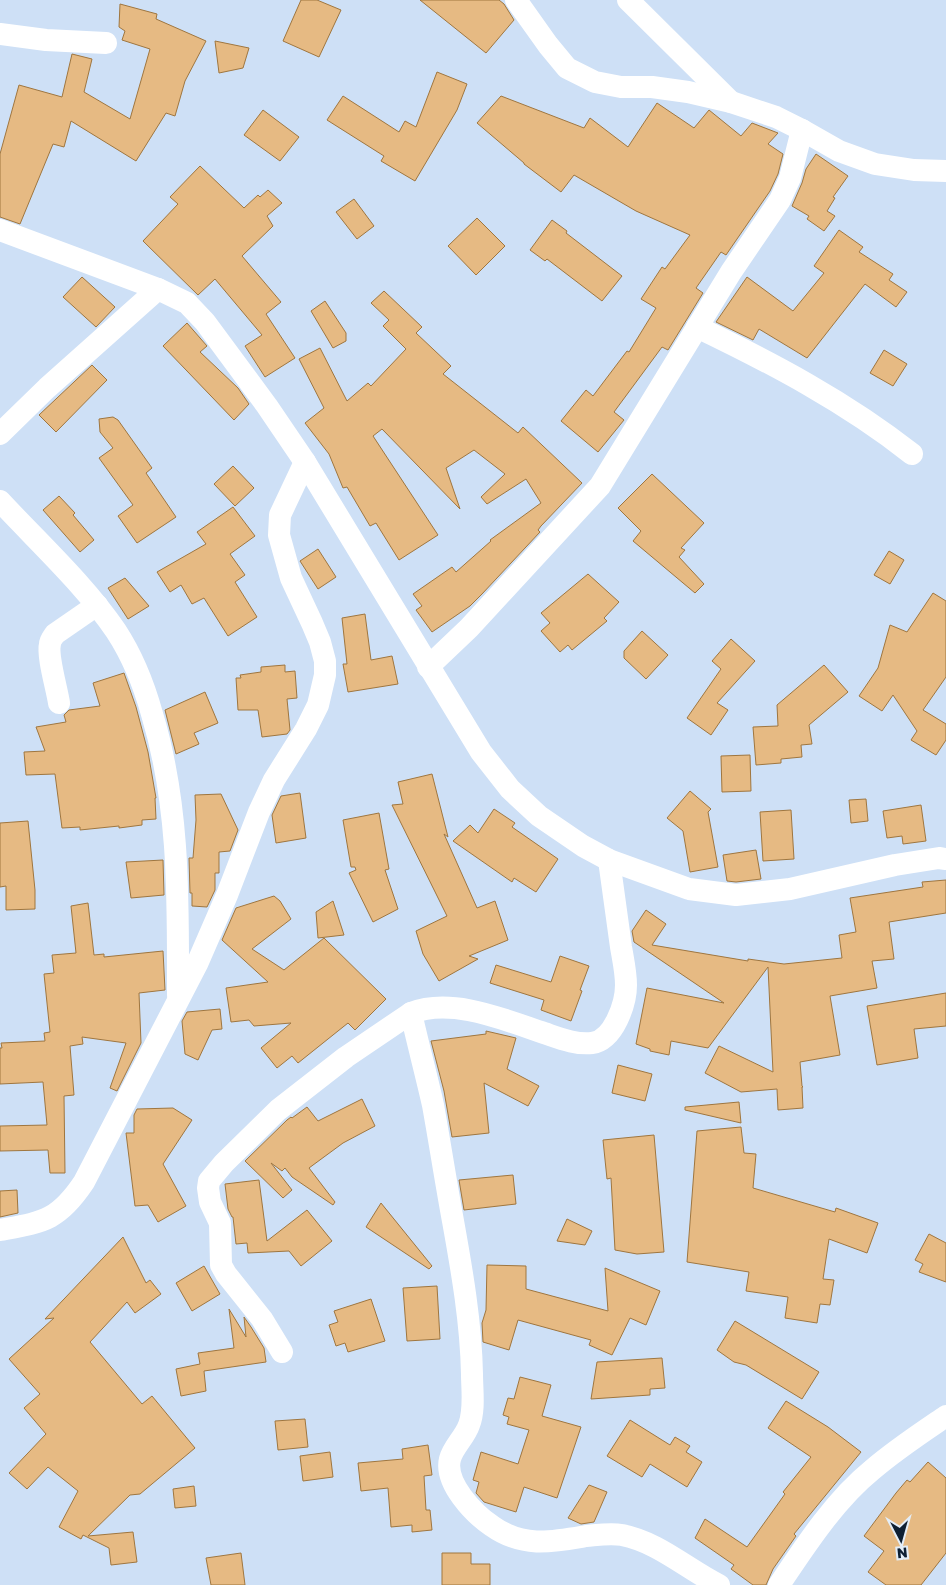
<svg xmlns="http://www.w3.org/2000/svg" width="946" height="1585" viewBox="0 0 946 1585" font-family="'Golos Text',sans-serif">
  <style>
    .building { fill: #e6ba83; stroke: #9f763f }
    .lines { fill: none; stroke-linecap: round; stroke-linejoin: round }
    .minor { stroke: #fff; stroke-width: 22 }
  </style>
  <rect width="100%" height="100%" fill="#cee0f6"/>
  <!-- building -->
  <g class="building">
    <path d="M301 0H317L341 10 319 57 283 41Z"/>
    <path d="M420 0H499L504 4 514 20 486 53Z"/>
    <path d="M120 4 157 14 156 19 206 41 185 81 175 116 166 113 136 161 71 121 64 147 53 144 20 224 0 217V154L19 85 62 97 72 54 92 59 84 92 130 119 150 49 122 40 125 31 119 27Z"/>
    <path d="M215 41 249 48 243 68 219 73Z"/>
    <path d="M437 72 467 84 457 110 415 181 381 161 384 156 327 120 343 96 399 132 405 121 416 127Z"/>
    <path d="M501 96 584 128 590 118 628 147 657 103 694 128 709 110 741 136 752 123 778 133 768 144 783 154 778 174 770 191 726 255 721 252 696 288 703 293 668 350 662 347 614 412 624 420 598 452 561 421 586 390 593 396 627 351 629 352 656 308 641 299 662 267 665 269 690 235 636 211 574 175 561 192 524 164V163L477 123Z"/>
    <path d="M263 110 299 137 280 161 244 135Z"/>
    <path d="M816 154 848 176 833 197 835 198 827 211 835 216 824 231 807 219 809 216 792 206 802 183 806 169Z"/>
    <path d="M200 166 244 208 258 195 260 197 268 190 282 203 267 216 273 226 242 256 281 302 266 314 295 358 265 377 245 346 262 335 215 279 198 295 143 241 178 204 170 197Z"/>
    <path d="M354 199 374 226 357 239 336 212Z"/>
    <path d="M477 218 505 246 476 275 448 246Z"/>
    <path d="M552 220 567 231 566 233 622 276 602 301 547 259 545 261 530 250Z"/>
    <path d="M839 230 863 247 859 252 893 274 889 280 907 292 896 307 865 284 807 358 759 329 753 340 716 322 747 277 793 311 824 273 814 266Z"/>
    <path d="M82 277 115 307 96 327 63 297Z"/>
    <path d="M384 291 422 327 416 333 451 366 443 374 518 433 523 427 582 483 541 526 538 530 540 532 482 594 470 606 432 632 416 610 422 606 413 594 452 567 456 572 491 541 490 540 541 503 526 479 487 504 481 497 505 474 474 450 446 468 460 509 382 429 373 436 438 535 399 560 376 523 370 526 347 487 343 488 329 454 305 423 324 408 299 359 320 348 347 401 368 383 371 386 406 349 383 326 389 320 371 303Z"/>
    <path d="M325 301 346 333V341L333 348 311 311Z"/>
    <path d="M187 323 207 346 200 352 238 388 249 404 234 420 163 346Z"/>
    <path d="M884 350 907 364 893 386 870 373Z"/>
    <path d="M92 365 107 380 56 432 39 415Z"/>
    <path d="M113 417 118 420 152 468 146 473 176 517 137 543 118 516 133 505 99 458 113 448 100 432 99 419Z"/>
    <path d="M233 466 254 488 235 506 214 484Z"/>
    <path d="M652 474 704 523 681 548 685 550 679 557 704 584 695 593 633 541 641 531 618 508Z"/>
    <path d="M59 496 75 513 73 515 94 540 80 552 43 510Z"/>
    <path d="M233 507 255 536 230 554 245 575 235 582 257 617 228 636 204 598 192 604 181 585 170 592 157 572 206 544 197 532Z"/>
    <path d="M318 549 336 577 318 589 300 561Z"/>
    <path d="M889 551 904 560 890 584 874 575Z"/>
    <path d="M588 574 619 602 604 618 607 621 572 650 568 645 560 652 541 631 550 623 541 613Z"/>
    <path d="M125 578 149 606 128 619 108 588Z"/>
    <path d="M933 593 946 601V677L923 710 946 724V740L936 755 911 740 917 731 893 695 882 711 859 696 878 668 890 625 907 632Z"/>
    <path d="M365 614 371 660 392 656 398 684 348 692 343 664H347L342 618Z"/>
    <path d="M642 631 668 655 646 679 624 658V651Z"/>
    <path d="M731 639 755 661 717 703 728 710 711 735 687 718 721 669 712 661Z"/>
    <path d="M285 665V672L295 671 297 698 287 699 290 730 287 734 262 737 258 710H238L236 678H241L240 675 261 672V667Z"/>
    <path d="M824 665 848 692 809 725 812 744 801 745 802 757 781 759V763L756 765 753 727 778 726 777 705Z"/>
    <path d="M124 673 136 707 148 752 156 798H155L156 819 142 820V825L119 828V826L80 830V827L62 828 55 774 26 775 24 752 45 751 36 727 66 722 64 715 69 710 100 706 93 683Z"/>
    <path d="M205 692 218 723 194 733 199 744 176 754 165 710Z"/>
    <path d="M750 755 751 791 722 792 721 756Z"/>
    <path d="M432 774 448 837 444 834 477 908 495 901 508 940 469 956 478 959 439 981 423 954 416 931 447 916 392 805 403 804 398 782Z"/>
    <path d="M690 791 711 809 708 812 718 867 690 872 683 831 667 818Z"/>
    <path d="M300 793 306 838 276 843 272 815 281 796Z"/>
    <path d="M221 794 238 830 230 851 219 852V873H215V890L207 907 192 906V893H190L189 858H193L196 820 195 795Z"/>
    <path d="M866 799 868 821 851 823 849 800Z"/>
    <path d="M921 805 926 841 903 844 902 836 887 838 883 811Z"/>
    <path d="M494 809 515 823 512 827 558 859 536 892 514 878 512 882 453 841 470 825 478 833Z"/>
    <path d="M791 810 794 859 763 861 760 812Z"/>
    <path d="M379 813 389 869 385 870 398 909 373 922 349 873 356 870 355 867H351L343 820Z"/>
    <path d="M28 821 35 890V909L6 910V886L0 887V823Z"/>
    <path d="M756 850 761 879 736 882 727 881 723 855Z"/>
    <path d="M163 860 164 895 131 898 126 862Z"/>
    <path d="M946 880V913L889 922 894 959 872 961 877 988 830 996 840 1055 800 1062 802 1086 803 1087H802L803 1108 778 1110 777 1089 741 1092 705 1073 719 1046 773 1072 768 967 708 1048 671 1041 669 1055 650 1051V1049L636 1044 647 988 724 1003 634 942 632 931 646 910 666 924 652 945 748 961V959L784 964 842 958 839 935 856 932 850 898 923 887 922 882Z"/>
    <path d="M274 896 280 901 291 919 252 949 284 970 324 938 386 999 355 1030 348 1023 298 1063 292 1056 277 1068 261 1048 291 1023 254 1026 249 1020 231 1022 226 988 268 982 222 940 236 908Z"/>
    <path d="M333 901 344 935 318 938 316 912Z"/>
    <path d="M88 903 94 955 104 954V957L163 951 165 990 139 993 141 1043 117 1091 110 1088 126 1043 82 1037 83 1044 70 1046 74 1095 64 1096 65 1173H50L48 1150 0 1151V1126L47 1125 43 1082 0 1084V1048H2L1 1043 45 1041 44 1033 50 1032 44 974 54 973 52 955 76 953 71 906Z"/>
    <path d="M560 956 589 966 580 990 582 991 571 1021 541 1010 544 1000 490 983 496 965 551 982Z"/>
    <path d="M946 993V1026L914 1029 918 1058 877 1065 867 1006Z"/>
    <path d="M220 1009 222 1029 212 1030 198 1060 185 1054 182 1021 187 1012Z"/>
    <path d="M486 1031 516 1038 507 1069 539 1086 528 1106 484 1083 489 1133 452 1137 444 1091 431 1041 486 1034Z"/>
    <path d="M618 1065 652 1074 645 1101 612 1093Z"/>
    <path d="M362 1099 375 1126 343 1143 309 1168 335 1202 333 1205 292 1177 285 1168 282 1171 271 1163 292 1190 283 1198 245 1161 287 1120 291 1117 292 1118 307 1107 318 1121Z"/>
    <path d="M739 1102 741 1123 685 1110V1107Z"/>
    <path d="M173 1108 192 1120 163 1164 186 1206 158 1222 148 1205 135 1206 126 1133H134V1115L137 1109Z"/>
    <path d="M741 1127 744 1153 756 1154 753 1188 835 1212 836 1208 878 1223 867 1253 829 1239 823 1279 834 1280 830 1305 820 1304 817 1323 785 1318 788 1297 746 1291 749 1272 687 1262 697 1131Z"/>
    <path d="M654 1135 664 1252 637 1254 615 1250 611 1178 607 1179 603 1140Z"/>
    <path d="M513 1175 516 1204 464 1210 459 1180Z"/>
    <path d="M259 1180 267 1241 307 1210 332 1241 301 1266 289 1251 248 1253 247 1243 236 1244 233 1217H232L228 1209 225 1184Z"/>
    <path d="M17 1190 18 1213 0 1217V1191Z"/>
    <path d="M381 1203 432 1266 429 1269 366 1227Z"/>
    <path d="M567 1219 592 1231 585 1245 557 1241Z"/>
    <path d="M929 1234 946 1243V1282L919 1272 923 1264 915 1260Z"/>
    <path d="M123 1237 146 1283 150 1280 161 1294 135 1313 127 1302 90 1342 142 1404 152 1396 195 1448 140 1494 130 1495 88 1536 133 1532 137 1562 111 1565 109 1548 83 1535 81 1539 59 1527 78 1491 48 1467 27 1489 9 1473 46 1434 24 1408 40 1394 9 1359 54 1318 45 1319Z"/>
    <path d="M487 1265 526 1266V1289L608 1311 605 1268 660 1291 646 1325 630 1318 612 1355 589 1345 591 1340 518 1320 509 1350 483 1342 482 1323 486 1310Z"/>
    <path d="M204 1266 220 1294 192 1311 176 1283Z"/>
    <path d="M437 1286 440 1339 407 1341 403 1288Z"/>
    <path d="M371 1299 385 1341 348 1352 345 1343 336 1346 329 1325 338 1322 334 1311Z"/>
    <path d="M229 1309 246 1337 244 1317 251 1327 264 1348 266 1362 204 1371 206 1391 181 1396 176 1369 200 1364 198 1353 234 1348Z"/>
    <path d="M735 1321 819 1372 802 1399 746 1365 734 1362 717 1350Z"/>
    <path d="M662 1358 665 1388 650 1389V1395L591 1399 597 1362Z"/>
    <path d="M520 1377 551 1385 542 1416 581 1427 557 1498 524 1487 516 1512 484 1502 476 1493 479 1482 473 1480 481 1452 518 1464 529 1430 507 1424 509 1417 503 1415 508 1398 514 1399Z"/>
    <path d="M786 1401 828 1427 861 1452 794 1534 796 1536 773 1569 766 1585H753L731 1569 734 1565 695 1538 705 1519 747 1547 785 1494 783 1492 811 1457 768 1428Z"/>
    <path d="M305 1419 308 1447 278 1450 275 1421Z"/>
    <path d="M630 1420 670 1445 675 1437 690 1446 686 1452 702 1462 687 1487 650 1464 642 1477 607 1456Z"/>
    <path d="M428 1445 432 1475 424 1476 426 1510H430L432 1530 412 1532V1525L391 1527 388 1488 361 1491 358 1463 403 1459 402 1449Z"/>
    <path d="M330 1452 333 1477 303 1481 300 1456Z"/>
    <path d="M928 1462 946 1478V1553L921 1585H886L868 1572 884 1551 864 1536 896 1493 907 1480 910 1482Z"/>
    <path d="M589 1485 607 1492 594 1522 581 1524 568 1518Z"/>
    <path d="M194 1486 196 1506 175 1508 173 1489Z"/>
    <path d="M241 1553 245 1585H211L206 1558Z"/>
    <path d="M442 1553H471V1564H490V1585H442Z"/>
  </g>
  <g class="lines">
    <!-- minor -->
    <g class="minor">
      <path d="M516 0 548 45 567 68 595 82 621 87H652L688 92 731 102 776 117 802 130 839 151 875 164 914 170 946 171"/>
      <path d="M628 0 731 102"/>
      <path d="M0 34 46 40 106 43"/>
      <path d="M0 230 158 289 187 303 205 322 267 406 305 462 481 752 510 789 539 816 583 846 609 860 689 889 736 895 790 889 895 865 939 858 946 859"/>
      <path d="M697 327C772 363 846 402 912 454"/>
      <path d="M0 434 47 388 158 289"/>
      <path d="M0 501C39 543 84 584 116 631 133 657 144 685 152 714 180 807 178 900 178 995"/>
      <path d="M428 667 469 628 600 486 731 272 780 200 790 178 802 130"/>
      <path d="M59 703C57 689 47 656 50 644 50 640 53 637 55 634L97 605"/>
      <path d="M411 1013C418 1044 426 1074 433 1105 440 1144 446 1183 453 1221 462 1271 471 1323 472 1374 472 1390 475 1410 469 1425 465 1437 453 1447 450 1459 444 1483 474 1514 492 1526 523 1548 552 1542 586 1536 598 1535 610 1533 622 1535 658 1542 687 1569 719 1585"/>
      <path d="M0 1230C43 1222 58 1221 84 1182L197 964 227 895 259 812 274 780 306 729 318 705 325 675V661L320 642 312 623 291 578 279 535 280 515 305 462"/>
      <path d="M282 1352 262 1319 226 1274 221 1265 220 1223 210 1202 208 1188 209 1181 224 1163 278 1110 346 1057 411 1013C452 997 505 1020 544 1033 559 1038 576 1045 592 1043 614 1040 626 1003 626 985 626 972 623 959 621 947 617 918 613 889 609 860"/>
      <path d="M779 1585C805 1546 835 1500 872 1470 895 1450 921 1433 946 1416"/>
    </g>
  </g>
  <!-- north arrow -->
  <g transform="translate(901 1540) rotate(174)" stroke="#e3edf7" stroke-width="4" paint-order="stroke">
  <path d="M0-4L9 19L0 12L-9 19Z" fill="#0d1f32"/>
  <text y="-8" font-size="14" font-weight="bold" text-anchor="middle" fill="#0d1f32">N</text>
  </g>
</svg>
